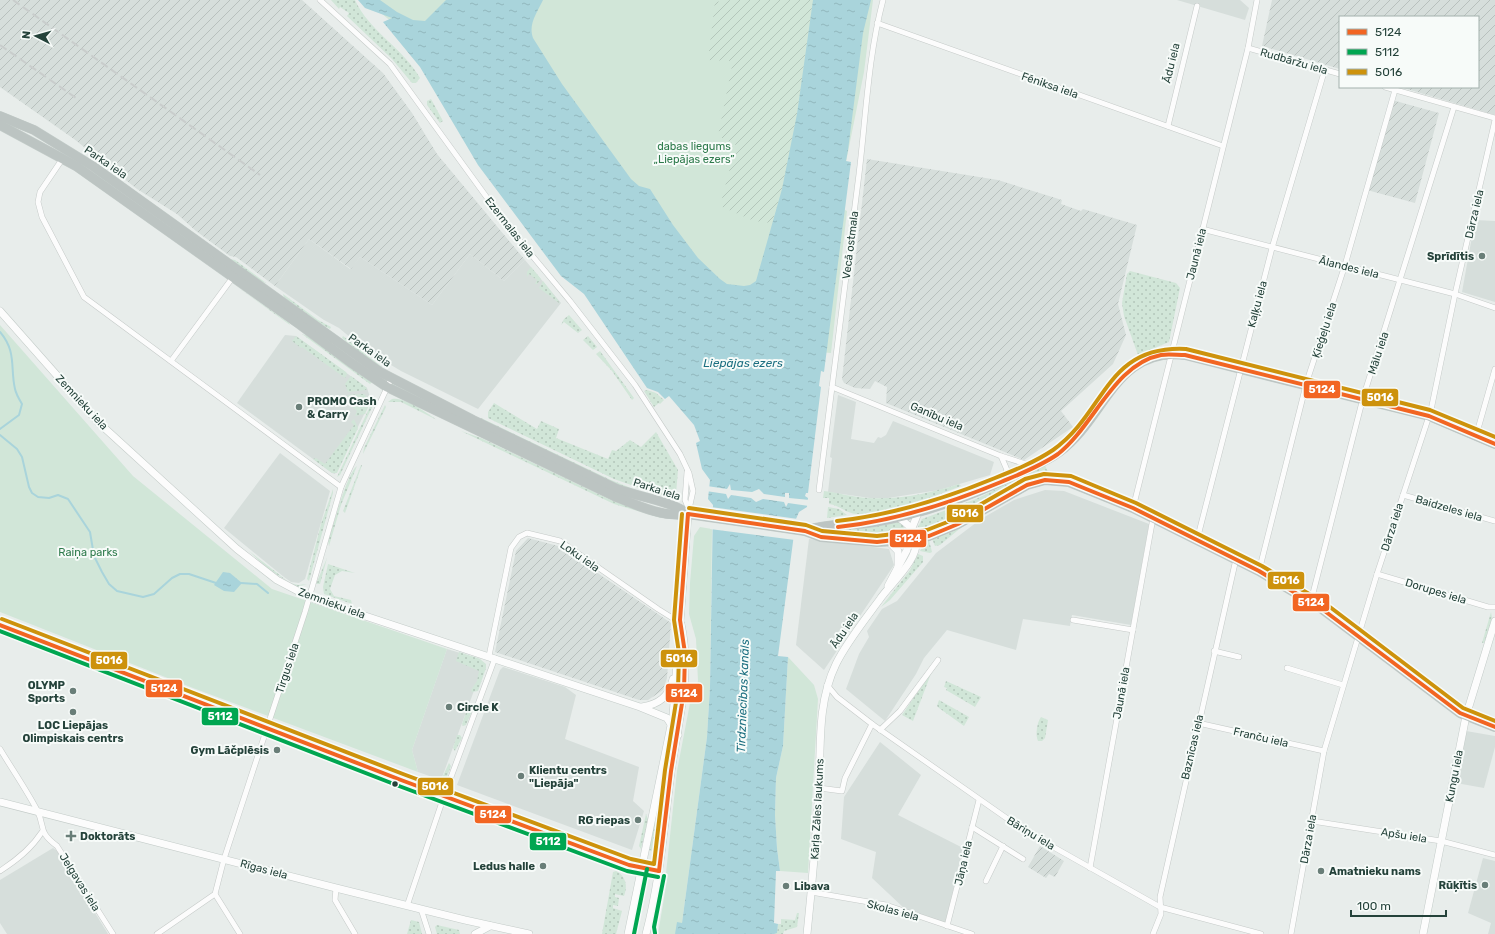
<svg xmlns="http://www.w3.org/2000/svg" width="1495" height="934" viewBox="0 0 1495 934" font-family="Rubik,sans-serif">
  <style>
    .built { fill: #d6dedb }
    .industrial { fill: url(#industrial-furrows) }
    .grass { fill: url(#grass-dots) }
    .park { fill: #d1e6d8 }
    .garden { fill: url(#garden-furrows) }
    .water { fill: url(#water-ripples) }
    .pier { fill: #e8edeb }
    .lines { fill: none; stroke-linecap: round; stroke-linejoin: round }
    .stream { stroke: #a9d4db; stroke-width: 2 }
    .street-casing { stroke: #c5cac8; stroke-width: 6 }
    .secondary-casing { stroke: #c3cbc8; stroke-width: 8 }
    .highway-casing { stroke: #c3ccc9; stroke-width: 10 }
    .street { stroke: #fcfcfc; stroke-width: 5 }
    .secondary { stroke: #fcfcfc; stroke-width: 7 }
    .highway { stroke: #bcc4c2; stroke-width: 9 }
    .rail { stroke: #c9cdcc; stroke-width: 2; stroke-dasharray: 8 4; stroke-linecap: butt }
    .bus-1-casing { stroke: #f7fbf9; stroke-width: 7 }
    .bus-2-casing { stroke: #f7fbf9; stroke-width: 7 }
    .bus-3-casing { stroke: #f7fbf9; stroke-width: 7 }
    .bus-1 { stroke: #f26522; stroke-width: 4 }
    .bus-2 { stroke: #00a651; stroke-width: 4 }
    .bus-3 { stroke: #cd920c; stroke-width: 4 }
    .poi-dot { fill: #697e78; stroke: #f7fbf9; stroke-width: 1.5 }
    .bus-dot { fill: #24423a; stroke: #f7fbf9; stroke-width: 1.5 }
    .labels { text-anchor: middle; stroke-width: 4; stroke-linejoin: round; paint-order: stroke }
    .street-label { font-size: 11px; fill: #24423a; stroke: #f7fbf9 }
    .park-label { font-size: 11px; fill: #2d7a4b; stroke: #f7fbf9 }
    .poi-label { font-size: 11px; font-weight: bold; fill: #24423a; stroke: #f7fbf9; text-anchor: end }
    .water-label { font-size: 12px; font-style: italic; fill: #1c6f80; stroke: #f7fbf9 }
    .line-badge { stroke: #f7fbf9; stroke-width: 1.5 }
    .badge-label { font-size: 11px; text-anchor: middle; font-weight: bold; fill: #fff }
  </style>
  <defs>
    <pattern id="industrial-furrows" width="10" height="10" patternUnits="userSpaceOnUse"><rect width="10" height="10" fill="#d6dedb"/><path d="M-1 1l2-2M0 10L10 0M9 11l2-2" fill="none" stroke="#b8c0bd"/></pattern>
    <pattern id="grass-dots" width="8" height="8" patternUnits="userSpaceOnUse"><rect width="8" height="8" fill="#d1e6d8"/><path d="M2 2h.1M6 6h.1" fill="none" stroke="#b3c6ba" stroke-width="1.8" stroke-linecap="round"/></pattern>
    <pattern id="garden-furrows" width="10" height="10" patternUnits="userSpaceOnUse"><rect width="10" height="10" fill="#d1e6d8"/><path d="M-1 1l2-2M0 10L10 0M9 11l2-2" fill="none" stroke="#b3c6ba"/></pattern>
    <pattern id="water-ripples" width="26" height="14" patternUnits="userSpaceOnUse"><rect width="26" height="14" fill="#a9d4db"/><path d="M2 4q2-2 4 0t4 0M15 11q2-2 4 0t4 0" fill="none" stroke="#91b7bd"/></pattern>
  </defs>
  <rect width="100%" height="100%" fill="#e8edeb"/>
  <!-- built -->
  <g class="built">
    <path d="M1177 0H1240L1249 8 1245 20Z"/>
    <path d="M1475 220 1495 221V302L1462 292Z"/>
    <path d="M309 239 350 269 360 257 432 305 470 254 504 281 525 260 561 303 478 409 401 371 363 348 339 328 324 320 275 286Z"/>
    <path d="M285 335 296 336 367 388 371 400 335 474 332 473 237 403Z"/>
    <path d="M838 395 856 402 851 439 874 443 878 437 881 438 886 435 893 421 994 462 990 475 939 490 888 498H870L828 492 832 458 830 457Z"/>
    <path d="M280 453 330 491 305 579 299 583 291 582 284 577 224 528Z"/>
    <path d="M1045 490 1064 491 1149 524 1131 625 1072 615 1070 626 1023 619 1016 650 947 630 924 658 916 674 885 721 846 689 859 654 869 637 867 631 882 609 897 601 936 553 981 519 1014 500Z"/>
    <path d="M809 539 889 549 894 565 824 670 796 645Z"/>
    <path d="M447 649 480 659 482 669 441 780 418 772 412 750Z"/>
    <path d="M503 667 565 687 576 695 565 739 639 767 633 801 644 811 632 850 457 785 500 670Z"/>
    <path d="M1466 731 1495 736V747L1484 788 1456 783Z"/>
    <path d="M880 742 921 775 898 815 963 848 945 924 905 909 872 878 876 852 841 839 844 797Z"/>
    <path d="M53 848 57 851 108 934H7L0 923V880Z"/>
    <path d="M1483 858 1495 861V934H1488L1491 923 1468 913Z"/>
  </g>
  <!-- industrial -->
  <g class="industrial">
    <path d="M0 0H302L383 73 412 113 437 154 525 260 504 281 470 254 432 305 360 257 351 269 309 239 275 286 236 257 230 256 196 231 177 214 137 189 74 139 0 87Z"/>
    <path d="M1272 0H1495V115L1400 87H1478V17H1340V69L1262 46Z"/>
    <path d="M1392 100 1439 113 1415 203 1367 190Z"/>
    <path d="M867 159 998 180 1062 200 1061 204 1081 211 1083 209 1137 225 1118 304 1126 335 1113 364 1061 411 1073 427 1024 460 886 403 887 387 875 381 870 389 855 388 844 383 842 379Z"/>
    <path d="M528 538 558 546 671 623 667 678 663 690 648 700H639L495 652 516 551Z"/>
    <path d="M1040 846 1064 861 1055 877 1049 874 1046 878 1028 867Z"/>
  </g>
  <!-- grass -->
  <g class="grass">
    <path d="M331 0H355C369 31 403 48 420 78L416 83H412L392 59 347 16 349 13 340 7 339 9Z"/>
    <path d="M431 99 443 121 440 123 427 105V101Z"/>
    <path d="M229 259 235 260 266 283 260 281Z"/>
    <path d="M531 267 541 279 537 284H535L537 280 529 274 527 277V272Z"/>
    <path d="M1130 271 1176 283 1180 288 1169 342 1138 355 1124 316 1122 303 1127 274Z"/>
    <path d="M543 281 560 303H559L539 288Z"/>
    <path d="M236 286 289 323 290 325Z"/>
    <path d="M283 294 318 320 331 327 330 329 315 321 284 298Z"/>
    <path d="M569 315 582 330 578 333 564 322 561 325 564 319Z"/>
    <path d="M302 334 308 336 372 382 370 384Z"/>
    <path d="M296 336 346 372 347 374 345 378 302 347 301 348 292 341Z"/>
    <path d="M343 336 382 367 381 369 342 338Z"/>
    <path d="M588 336 597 347 593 350 583 340Z"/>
    <path d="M600 351 634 398 632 400 612 371 596 354Z"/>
    <path d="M351 376 367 388 366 390 348 392 345 384Z"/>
    <path d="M647 390 656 393 664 400 660 404 659 403 654 407 644 391Z"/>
    <path d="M360 394H364L371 401 365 414 355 416 357 411 347 403 348 395Z"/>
    <path d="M392 399C404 396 427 413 437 420L401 402H388Z"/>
    <path d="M373 400 375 401 340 475 337 477Z"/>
    <path d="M494 403 537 429 541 421 559 429 556 438 608 459 612 450 616 451 630 440 641 447 656 432 678 470 676 494 668 496V498L614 479 488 418V412Z"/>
    <path d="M385 405 386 407 363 454 364 448Z"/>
    <path d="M481 418 611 480 641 492 619 486 480 419Z"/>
    <path d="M354 419 358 428 337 473H332L313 459 316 458 325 464 354 425 351 422Z"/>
    <path d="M461 431 481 438 613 501 661 516V518L614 504Z"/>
    <path d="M361 465H362L345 513 343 511Z"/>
    <path d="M1045 465 1047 470 1066 478 1050 475 1035 477 932 530C926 532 922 533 918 527L922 519 976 499Z"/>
    <path d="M357 466 341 505 329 546 328 541C333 527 347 473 357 466Z"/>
    <path d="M959 484 961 486C932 497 887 516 857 514 847 514 839 505 829 504V498H823L824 491C839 493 852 497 868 498 899 500 931 493 959 484Z"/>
    <path d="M333 489V493L309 581 307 579 321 524Z"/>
    <path d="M919 505 921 507 884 517 820 524 832 520 891 513Z"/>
    <path d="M828 507 839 509 847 515 827 518Z"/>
    <path d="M898 522 903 525 905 531 903 538H867L820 532 876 526Z"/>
    <path d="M963 526 940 545 935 546 932 539Z"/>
    <path d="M929 540 932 552 930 553 920 551 925 543Z"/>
    <path d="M249 551 290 583 298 585 307 584 297 587 268 569Z"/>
    <path d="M918 554 923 556V562L890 600 881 607 910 570Z"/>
    <path d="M327 558 320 584H316Z"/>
    <path d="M328 564 355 573 342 571 335 575 330 589 334 596 351 600 352 604 324 594 323 587Z"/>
    <path d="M1491 612 1492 618 1484 643H1482Z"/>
    <path d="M459 652 480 659 486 664V668L478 691 472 692 471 690 477 681 479 671 456 661Z"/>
    <path d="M932 671 913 721 902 715Z"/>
    <path d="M946 681 981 697 975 707 946 690 947 688 944 687Z"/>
    <path d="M939 700 969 717 964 726 939 708 937 706Z"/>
    <path d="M472 706 473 709 466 725 463 726 462 724 468 707Z"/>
    <path d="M1041 717 1048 720 1045 738 1042 741H1038C1035 735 1037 722 1041 717Z"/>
    <path d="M457 735H460L462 738 455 751 453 748Z"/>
    <path d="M449 763 451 766 445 782 441 780Z"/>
    <path d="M664 792 665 795 657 852 649 850 660 798Z"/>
    <path d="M646 814 648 819 641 849 639 846Z"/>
    <path d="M616 871C626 876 628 886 624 896L615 894V897L619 898 618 906 613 905V908L622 911 616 934H602L613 872Z"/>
    <path d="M797 913H799L797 927 784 931 783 934H774L777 932 778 924H781V919L795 920Z"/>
    <path d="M411 920 419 922 422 934H407Z"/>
    <path d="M437 925 459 930 460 934H437L435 927Z"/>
  </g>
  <!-- park -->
  <g class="park">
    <path d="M366 0H873L864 72 846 162 845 210 847 211 831 353 651 338 423 49Z"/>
    <path d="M0 325 133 476 272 589 447 649 412 750 418 772 193 688 0 612Z"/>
    <path d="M700 527 712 529 710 687 707 737 682 923 675 934H658L668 874 666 873 677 771 690 703 698 681 696 639 689 614 690 583 694 536Z"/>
    <path d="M788 657 814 685 818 699 808 873 780 871 777 848 775 815 776 778 783 746Z"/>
  </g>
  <!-- garden -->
  <path class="garden" d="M731 0H813L797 114 782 189 772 223 754 221 720 206 736 145 718 136 733 61 708 60 715 2Z"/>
  <!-- water -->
  <g class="water">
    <path d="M358 0H380L397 12 413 20 425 21 446 0H543C537 13 528 24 533 38L562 84 631 179 639 186 650 189 673 225 698 258 720 279 727 284 744 286 750 285 756 281 782 189 797 114 813 0H871L863 33 848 150 846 161 851 162 824 372 821 371 819 386 821 387 808 493H806L805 496 808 498 807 507 799 512 796 519 778 656 788 657 783 746 776 778 775 815 777 848 780 871H776L774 923 778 924 777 933 774 934H675L677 922 682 923 707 737 710 687 713 505 708 499 710 480 702 469 696 443 700 441 694 425 669 396 665 399 658 392 647 388 584 294 561 276 478 165 420 67 383 22 392 18 365 8Z"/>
    <path d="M223 572 230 573 242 583 234 592 224 591 214 585Z"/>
  </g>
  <!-- pier -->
  <g class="pier">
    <path d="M730 484 731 490 752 492 759 489 764 494 785 497V493H789V498L810 500 809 506 788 503 786 507 784 502 763 499 756 502 751 498 731 495 728 499 726 494 706 491 707 486 727 489Z"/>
    <path d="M711 507 798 519 795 540 710 529Z"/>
  </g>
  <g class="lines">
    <!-- stream -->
    <g class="stream">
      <path d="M0 332C17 352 10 368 15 389 16 394 19 399 22 404L19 415 0 429"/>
      <path d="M0 435 17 449 22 457 29 487 32 493 38 497 49 498 58 495 68 499 90 532 94 556 102 572 109 584 117 591 143 597 154 594 172 578 180 574H189L216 583"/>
      <path d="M241 583 257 584 268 593"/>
    </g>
    <!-- street casing -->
    <g class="street-casing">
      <g id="street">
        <path d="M320 0 390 64 509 228 570 301 635 385 680 454 689 473 693 491 688 514"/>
        <path d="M877 23 1223 146"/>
        <path d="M1248 48 1340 74"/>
        <path d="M1385 87 1495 118"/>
        <path d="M1168 126 1197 6"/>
        <path d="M63 158 40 192 38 202 42 217 84 297 341 487"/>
        <path d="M1202 229 1455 294 1495 308"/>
        <path d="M171 361 233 277"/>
        <path d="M832 387 1001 456 1032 466"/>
        <path d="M1476 436 1495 369"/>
        <path d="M1001 456 1007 470 1003 479"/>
        <path d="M687 472 685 500 688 507"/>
        <path d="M819 490C832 385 846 280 859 174 866 116 868 57 883 0"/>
        <path d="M1403 495 1495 521"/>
        <path d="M1133 508 1248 48 1257 0"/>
        <path d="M1197 540 1272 248 1325 69"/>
        <path d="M1259 571 1307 381 1345 265 1395 90"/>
        <path d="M1377 574 1488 607H1495"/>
        <path d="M1311 601 1363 398 1454 107"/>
        <path d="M1073 620 1133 630"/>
        <path d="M1214 651 1239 657"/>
        <path d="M489 656 511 548 519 537 527 533 560 541 658 609 674 619 680 620"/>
        <path d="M1287 668 1343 685"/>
        <path d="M827 685 837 697 872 724 1025 831 1160 907 1261 934"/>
        <path d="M1198 723 1324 751"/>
        <path d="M880 730 900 711 938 660"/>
        <path d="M0 749C12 769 26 789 37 810 46 828 37 831 57 846L113 934"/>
        <path d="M819 788 842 791 845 778 872 724"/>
        <path d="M1312 821 1441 841 1495 855"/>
        <path d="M972 827 1023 859"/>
        <path d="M1090 868 1153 518"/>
        <path d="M0 871C17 860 31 849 42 832"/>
        <path d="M986 881 1003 846"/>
        <path d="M336 888 335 900 355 934"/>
        <path d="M811 892 886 905 972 934"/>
        <path d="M215 894 240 934"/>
        <path d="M407 906 444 796 495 658"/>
        <path d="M421 909 429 934"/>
        <path d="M947 926 979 800"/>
        <path d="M157 934 215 894 224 859 305 612 341 487 391 379"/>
        <path d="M1153 934 1161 914 1160 897 1236 559"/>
        <path d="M1291 934 1324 751 1377 574 1431 410 1455 294 1495 120"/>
      </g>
    </g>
    <!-- secondary casing -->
    <g class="secondary-casing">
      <g id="secondary">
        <path d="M0 311 99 423 237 549 277 580 309 597 326 603 640 707 667 718 678 735"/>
        <path d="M889 542 898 551V566"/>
        <path d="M888 586 907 550 912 528 918 513"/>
        <path d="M0 625 401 780 629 865 659 871"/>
        <path d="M642 707C659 704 669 697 673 679"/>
        <path d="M0 802 336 888 465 920 529 934"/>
        <path d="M475 934 490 926"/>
        <path d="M628 934 673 716 688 514"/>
        <path d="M646 934C660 881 664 826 671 772 678 722 692 674 681 624"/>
        <path d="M807 934C812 886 816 837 819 789 821 747 817 703 836 664 846 643 866 618 880 599 891 583 920 559 916 538 913 528 906 523 899 518"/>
        <path d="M1423 934 1466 716 1495 621"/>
      </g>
    </g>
    <!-- highway casing -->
    <g class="highway-casing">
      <g id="highway">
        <path d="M0 116 34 130 94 167 380 372 473 420 617 489C639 497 671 501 688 514"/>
        <path d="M0 125 76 166 299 324 350 362 387 387 614 496C636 505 663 518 688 514L805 531 821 537 877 542 896 541 916 538 929 536 958 524 1027 485 1045 480 1069 482 1133 508 1259 571 1322 609 1460 713 1495 727"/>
        <path d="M805 531C826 523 852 526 874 522 925 514 973 495 1019 473 1033 466 1047 461 1059 452 1106 418 1115 346 1185 355L1429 416 1495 444"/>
      </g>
    </g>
    <!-- street -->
    <use href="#street" class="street"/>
    <!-- secondary -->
    <use href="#secondary" class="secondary"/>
    <!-- highway -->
    <use href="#highway" class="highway"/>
    <!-- rail -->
    <g class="rail">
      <path d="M13 0 260 175"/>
      <path d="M0 45 79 100"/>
    </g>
    <!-- bus-1 casing -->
    <g class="bus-1-casing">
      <g id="bus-1">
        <path d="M688 514 805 531 821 537 877 542 929 536 958 524 1027 485 1045 480 1069 482 1133 508 1259 571 1322 609 1460 713 1495 727"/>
        <path d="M838 527C895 521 948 504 1001 482 1020 474 1041 466 1058 454 1094 426 1114 364 1161 355 1168 354 1177 355 1185 355L1429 416 1495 444"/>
        <path d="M0 625 401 780 629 865 659 871"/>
        <path d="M659 871 671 771 684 691 685 653 680 620 688 514"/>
      </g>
    </g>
    <!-- bus-2 casing -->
    <g class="bus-2-casing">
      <g id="bus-2">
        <path d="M0 631 399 786 627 871 658 877"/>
        <path d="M655 933 654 927 664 876"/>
        <path d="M634 934 647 869"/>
      </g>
    </g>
    <!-- bus-3 casing -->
    <g class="bus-3-casing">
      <g id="bus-3">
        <path d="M689 508 806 525 822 531 877 536 927 530 955 519 1025 479 1044 474 1071 476 1136 503 1262 566 1326 604 1463 708 1495 721"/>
        <path d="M837 521C892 515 944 499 995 478 1015 470 1035 462 1053 450 1106 413 1105 345 1186 349L1430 410 1495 437"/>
        <path d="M2 619 403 774 631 859 654 864 665 770 678 690 679 653 674 620 682 514"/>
      </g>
    </g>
    <!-- bus-1 -->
    <use href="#bus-1" class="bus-1"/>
    <!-- bus-2 -->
    <use href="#bus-2" class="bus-2"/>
    <!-- bus-3 -->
    <use href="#bus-3" class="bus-3"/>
  </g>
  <!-- markers -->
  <g class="poi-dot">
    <circle cx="1482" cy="256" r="4"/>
    <circle cx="299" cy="407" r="4"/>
    <circle cx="73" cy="691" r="4"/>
    <circle cx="449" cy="707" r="4"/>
    <circle cx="73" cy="712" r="4"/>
    <circle cx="277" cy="750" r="4"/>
    <circle cx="521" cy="776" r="4"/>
    <circle cx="638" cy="820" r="4"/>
    <path d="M69 830h4v4h4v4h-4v4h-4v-4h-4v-4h4z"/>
    <circle cx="543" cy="866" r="4"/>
    <circle cx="1321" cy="871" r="4"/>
    <circle cx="1485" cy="885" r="4"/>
    <circle cx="786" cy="886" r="4"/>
  </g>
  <circle class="bus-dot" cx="395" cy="784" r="3.5"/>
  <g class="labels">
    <!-- street labels -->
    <g class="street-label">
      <text transform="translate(1294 61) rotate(16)" y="4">Rudbāržu iela</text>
      <text transform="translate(1171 63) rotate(-76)" y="4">Ādu iela</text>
      <text transform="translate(1050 85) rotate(19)" y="4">Fēniksa iela</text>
      <text transform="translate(106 162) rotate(34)" y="4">Parka iela</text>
      <text transform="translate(1474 214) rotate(-77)" y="4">Dārza iela</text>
      <text transform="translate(510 227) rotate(52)" y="4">Ezermalas iela</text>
      <text transform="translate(850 245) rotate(-83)" y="4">Vecā ostmala</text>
      <text transform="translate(1196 254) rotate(-76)" y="4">Jaunā iela</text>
      <text transform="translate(1349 267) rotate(14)" y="4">Ālandes iela</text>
      <text transform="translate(1257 304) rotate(-75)" y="4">Kaļķu iela</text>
      <text transform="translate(1324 330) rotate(-72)" y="4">Ķieģeļu iela</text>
      <text transform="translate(370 350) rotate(35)" y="4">Parka iela</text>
      <text transform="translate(1378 353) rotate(-72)" y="4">Mālu iela</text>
      <text transform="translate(82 402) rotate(47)" y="4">Zemnieku iela</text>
      <text transform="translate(937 416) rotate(23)" y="4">Ganību iela</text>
      <text transform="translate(657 489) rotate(18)" y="4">Parka iela</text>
      <text transform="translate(1449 508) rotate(16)" y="4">Baidzeles iela</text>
      <text transform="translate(1392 527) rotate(-72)" y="4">Dārza iela</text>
      <text transform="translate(580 556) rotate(35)" y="4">Loku iela</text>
      <text transform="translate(1436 591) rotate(17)" y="4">Dorupes iela</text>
      <text transform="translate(332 603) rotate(20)" y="4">Zemnieku iela</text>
      <text transform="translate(844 630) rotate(-56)" y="4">Ādu iela</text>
      <text transform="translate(287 668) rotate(-72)" y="4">Tirgus iela</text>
      <text transform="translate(1121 693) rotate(-80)" y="4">Jaunā iela</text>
      <text transform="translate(1261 737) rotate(13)" y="4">Franču iela</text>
      <text transform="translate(1192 747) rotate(-77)" y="4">Baznīcas iela</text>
      <text transform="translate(1454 776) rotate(-79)" y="4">Kungu iela</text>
      <text transform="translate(817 809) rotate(-87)" y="4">Kārļa Zāles laukums</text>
      <text transform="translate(1031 833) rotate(31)" y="4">Bāriņu iela</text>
      <text transform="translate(1404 835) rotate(9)" y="4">Apšu iela</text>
      <text transform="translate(1308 839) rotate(-80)" y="4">Dārza iela</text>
      <text transform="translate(963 863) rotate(-77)" y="4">Jāņa iela</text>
      <text transform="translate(264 869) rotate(15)" y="4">Rīgas iela</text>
      <text transform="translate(80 882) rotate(58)" y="4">Jelgavas iela</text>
      <text transform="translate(893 910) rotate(15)" y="4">Skolas iela</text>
    </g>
    <!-- park labels -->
    <g class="park-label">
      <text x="694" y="150">dabas liegums<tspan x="694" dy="13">„Liepājas ezers”</tspan></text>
      <text x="88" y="556">Raiņa parks</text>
    </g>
    <!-- poi labels -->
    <g class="poi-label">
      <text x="1474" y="260">Sprīdītis</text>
      <text x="307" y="405" text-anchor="start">PROMO Cash<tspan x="307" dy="13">&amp; Carry</tspan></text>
      <text x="65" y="689">OLYMP<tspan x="65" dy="13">Sports</tspan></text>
      <text x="457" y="711" text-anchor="start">Circle K</text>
      <text x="73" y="729" text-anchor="middle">LOC Liepājas<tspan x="73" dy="13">Olimpiskais centrs</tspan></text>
      <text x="269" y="754">Gym Lāčplēsis</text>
      <text x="529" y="774" text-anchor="start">Klientu centrs<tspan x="529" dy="13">"Liepāja"</tspan></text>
      <text x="630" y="824">RG riepas</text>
      <text x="80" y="840" text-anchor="start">Doktorāts</text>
      <text x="535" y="870">Ledus halle</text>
      <text x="1329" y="875" text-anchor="start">Amatnieku nams</text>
      <text x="1477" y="889">Rūķītis</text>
      <text x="794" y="890" text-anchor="start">Libava</text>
    </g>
    <!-- water labels -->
    <g class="water-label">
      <text x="743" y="367">Liepājas ezers</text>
      <text transform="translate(743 696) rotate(-88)" y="4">Tirdzniecības kanāls</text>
    </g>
  </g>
  <g class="line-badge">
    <rect x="1303" y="380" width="38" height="19" rx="4" fill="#f26522"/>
    <rect x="1361" y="388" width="38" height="19" rx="4" fill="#cd920c"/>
    <rect x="946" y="504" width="38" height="19" rx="4" fill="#cd920c"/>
    <rect x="889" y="529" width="38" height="19" rx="4" fill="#f26522"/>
    <rect x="1267" y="571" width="38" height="19" rx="4" fill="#cd920c"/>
    <rect x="1292" y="593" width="38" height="19" rx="4" fill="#f26522"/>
    <rect x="660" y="649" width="38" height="19" rx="4" fill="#cd920c"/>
    <rect x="90" y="651" width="38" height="19" rx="4" fill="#cd920c"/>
    <rect x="145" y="679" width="38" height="19" rx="4" fill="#f26522"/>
    <rect x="665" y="683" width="38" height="20" rx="4" fill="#f26522"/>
    <rect x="201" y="707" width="38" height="19" rx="4" fill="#00a651"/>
    <rect x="417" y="777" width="37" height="19" rx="4" fill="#cd920c"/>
    <rect x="474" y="805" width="38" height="19" rx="4" fill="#f26522"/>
    <rect x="529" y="832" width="38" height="19" rx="4" fill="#00a651"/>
  </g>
  <g class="badge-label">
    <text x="1322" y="393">5124</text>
    <text x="1380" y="401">5016</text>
    <text x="965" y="517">5016</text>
    <text x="908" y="542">5124</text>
    <text x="1286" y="584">5016</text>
    <text x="1311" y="606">5124</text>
    <text x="679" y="662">5016</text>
    <text x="109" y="664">5016</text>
    <text x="164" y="692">5124</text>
    <text x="684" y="697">5124</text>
    <text x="220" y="720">5112</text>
    <text x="435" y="790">5016</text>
    <text x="493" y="818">5124</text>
    <text x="548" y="845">5112</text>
  </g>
  <!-- legend -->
  <rect x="1339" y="16" width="140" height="72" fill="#f7fbf9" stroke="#a3b1ad"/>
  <rect x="1347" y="29" width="20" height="6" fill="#f26522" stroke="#a3b1ad"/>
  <text x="1375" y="36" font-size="12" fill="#24423a">5124</text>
  <rect x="1347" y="49" width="20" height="6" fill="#00a651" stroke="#a3b1ad"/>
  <text x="1375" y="56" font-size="12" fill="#24423a">5112</text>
  <rect x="1347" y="69" width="20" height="6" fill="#cd920c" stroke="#a3b1ad"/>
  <text x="1375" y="76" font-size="12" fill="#24423a">5016</text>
  <!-- north arrow -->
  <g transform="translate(36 36) rotate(276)" stroke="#f7fbf9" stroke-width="3" paint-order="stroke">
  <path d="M0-3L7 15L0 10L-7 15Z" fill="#24423a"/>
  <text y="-6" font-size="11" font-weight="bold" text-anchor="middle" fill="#24423a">N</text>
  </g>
  <!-- scale -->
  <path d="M1351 910v6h95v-6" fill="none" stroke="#24423a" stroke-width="2"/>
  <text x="1357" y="910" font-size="12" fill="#24423a" stroke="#f7fbf9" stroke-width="3" paint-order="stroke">100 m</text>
</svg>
